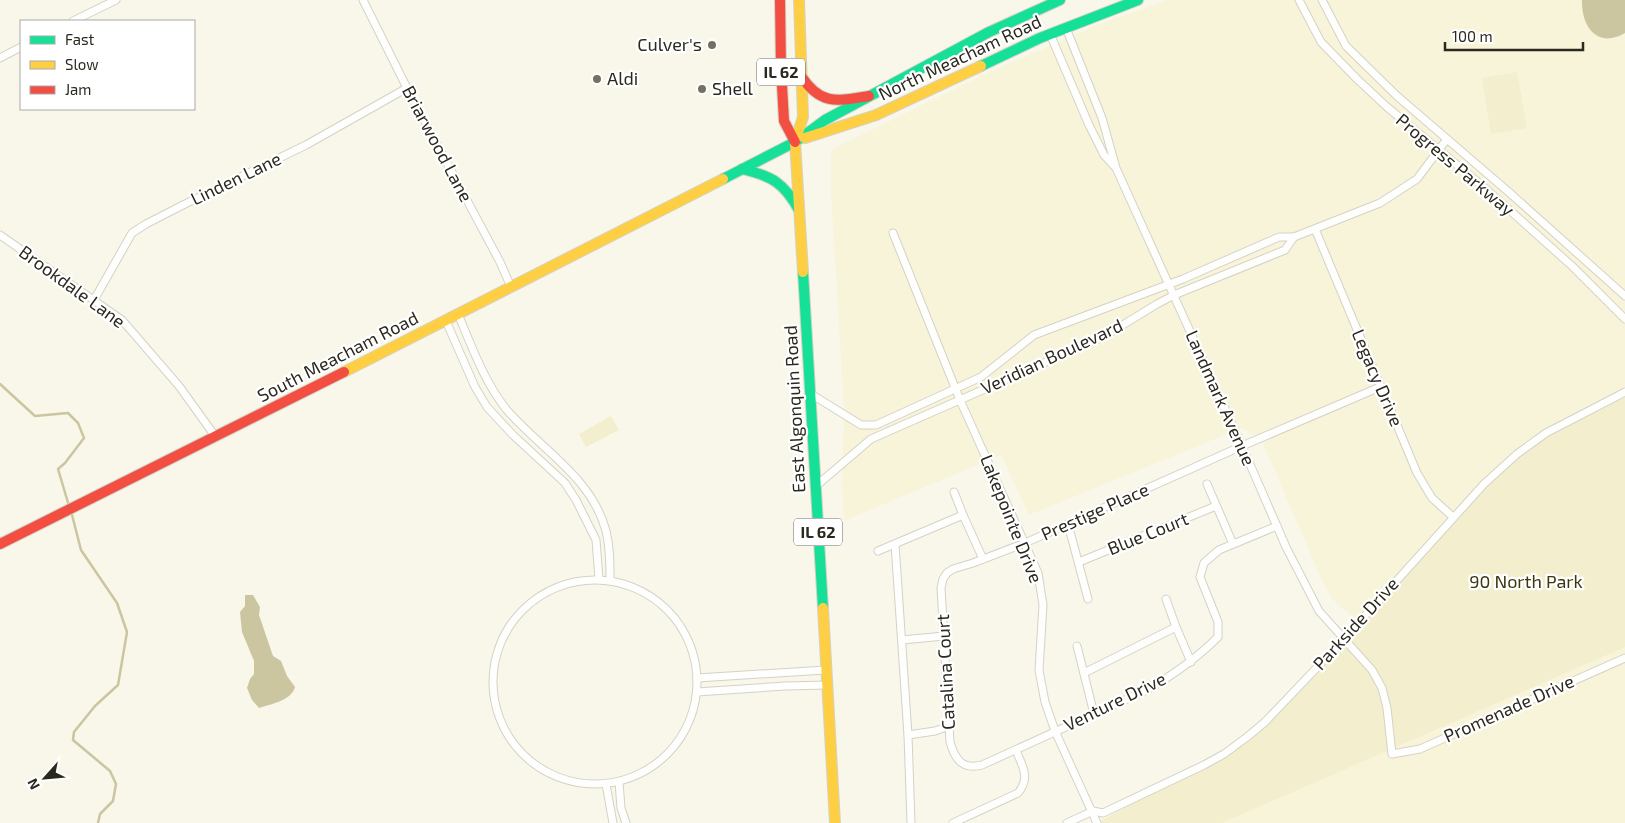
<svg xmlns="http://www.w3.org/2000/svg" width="1625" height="823" viewBox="0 0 1625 823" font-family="'Exo 2',sans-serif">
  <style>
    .built { fill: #f8f4da }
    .green { fill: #f3eece }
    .water { fill: #cbc5a0 }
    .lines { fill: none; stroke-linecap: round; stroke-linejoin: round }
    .stream { stroke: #cbc5a0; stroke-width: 2.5 }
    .street-casing { stroke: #d4d2c7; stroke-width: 9 }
    .fast-casing { stroke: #d4d2c7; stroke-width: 12 }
    .slow-casing { stroke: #d4d2c7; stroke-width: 12 }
    .jam-casing { stroke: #d4d2c7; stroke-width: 12 }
    .street { stroke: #fefefc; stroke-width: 7 }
    .fast { stroke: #16e098; stroke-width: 10 }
    .slow { stroke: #ffcf43; stroke-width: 10 }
    .jam { stroke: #f24e42; stroke-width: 10 }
    .poi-dot { fill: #737165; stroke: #fff; stroke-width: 2 }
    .labels { text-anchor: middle; stroke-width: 4.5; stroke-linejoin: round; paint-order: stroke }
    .shield { fill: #fff; stroke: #6b6962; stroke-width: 1 }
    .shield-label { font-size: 16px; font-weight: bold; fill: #2b291e }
    .poi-label { font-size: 18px; fill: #2b291e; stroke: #fff; text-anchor: start }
    .street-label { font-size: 18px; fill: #2b291e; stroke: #fff }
    .park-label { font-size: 18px; fill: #3d3710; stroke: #fff }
  </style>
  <rect width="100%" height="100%" fill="#f9f7ea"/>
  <!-- built -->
  <path class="built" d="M1169 0H1625V823H1096L1204 765 1247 737 1359 623 1333 600 1324 585 1262 441 1242 428 1029 515 1001 455 844 521 842 484 844 407 831 194V150L987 73 1102 23Z"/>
  <!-- green -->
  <g class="green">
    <path d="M1517 72 1527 128 1491 134 1482 78Z"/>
    <path d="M1625 392V647L1222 823H1097L1204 765 1247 737 1517 454Z"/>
    <path d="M611 416 619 430 586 447 579 434Z"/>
  </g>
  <!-- water -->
  <g class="water">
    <path d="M1582 0H1625V33C1598 49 1581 27 1582 0Z"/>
    <path d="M245 595H253L260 607 259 615 273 656 281 661 287 676 295 687C291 701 271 704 259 708L252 700 247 688 250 679 254 674V661L242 632 240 612 245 606Z"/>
  </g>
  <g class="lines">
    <!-- stream -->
    <g class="stream">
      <path d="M0 384 35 416 68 413 78 423 84 438 65 463 58 469 69 506"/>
      <path d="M71 511 81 550 117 603 127 632 118 685 95 706 74 732 73 740 110 771 116 784 113 801 100 814 98 823"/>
    </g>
    <!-- street casing -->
    <g class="street-casing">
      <g id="street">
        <path d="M363 0 407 88 500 262 511 287"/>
        <path d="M1299 0 1321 42 1357 79 1387 107 1486 189 1572 266 1625 319"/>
        <path d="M1322 0 1346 46 1397 96 1511 194 1625 296"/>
        <path d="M73 21 116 0"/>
        <path d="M1066 28 1102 118 1116 168 1242 446 1286 547 1319 611 1372 670 1382 688 1387 708 1392 754 1420 749 1625 658"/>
        <path d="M1050 34 1089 125 1104 155 1114 166"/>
        <path d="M0 58 21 47"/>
        <path d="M1315 229 1417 473 1432 498 1453 517"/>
        <path d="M893 233 960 400 1038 573 1043 605 1039 670 1045 702 1055 731 1097 823"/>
        <path d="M0 235 122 320 179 386 215 436"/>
        <path d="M94 300 132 233 146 224 183 205 306 145 407 88"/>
        <path d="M458 314C472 347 484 381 506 409 540 449 592 477 606 531 610 547 610 563 610 580"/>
        <path d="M446 321 475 387 487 407 513 435 565 483 576 500 596 540 599 579"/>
        <path d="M811 394 861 425H876L981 377 1034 335 1183 279 1279 237H1294L1380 203 1417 179 1447 139"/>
        <path d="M1207 484 1233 544"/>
        <path d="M816 486 871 439 1103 337 1157 304 1174 295 1285 250 1294 237"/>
        <path d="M954 492 963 515"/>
        <path d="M1068 524 1088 599"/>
        <path d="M1277 526 1219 550 1204 563 1200 577 1218 622V637C1197 658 1173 675 1147 690L982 765C963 770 955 760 950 742L941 588 943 579 947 573 953 569 973 563 1025 543 1242 446 1380 387"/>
        <path d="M895 544 908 735 911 823"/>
        <path d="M878 551 963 515 983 559"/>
        <path d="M1079 562 1216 506"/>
        <circle cx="595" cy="682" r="102"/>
        <path d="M1166 599 1176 627"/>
        <path d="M902 640 944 636"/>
        <path d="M1077 646 1094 714"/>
        <path d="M1084 673 1176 627 1191 662"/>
        <path d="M697 678 826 670"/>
        <path d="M697 692 785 686 827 685"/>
        <path d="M908 735 935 731 949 726"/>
        <path d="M619 782 621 808 626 823"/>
        <path d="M606 784 613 823"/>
        <path d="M953 823 1018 793C1031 777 1022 766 1016 750"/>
        <path d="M1067 823 1093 811 1103 813 1204 765 1224 754 1247 737 1265 722 1344 639 1484 484 1517 454 1546 433 1625 392"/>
      </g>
    </g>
    <!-- fast casing -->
    <g class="fast-casing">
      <g id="fast">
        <path d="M981 66 1040 38 1138 0"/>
        <path d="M742 169C772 176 784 183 799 210"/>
        <path d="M723 179 795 142 825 120 989 32 1060 0"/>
        <path d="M803 272 823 608"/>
      </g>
    </g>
    <!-- slow casing -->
    <g class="slow-casing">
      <g id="slow">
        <path d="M799 0 803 117 795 142 803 272"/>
        <path d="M805 138 876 115 981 66"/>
        <path d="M344 372 723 179"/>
        <path d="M823 608 835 823"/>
      </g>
    </g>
    <!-- jam casing -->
    <g class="jam-casing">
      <g id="jam">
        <path d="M780 0 781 68 784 121 795 142"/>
        <path d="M801 76C821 106 837 101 869 96"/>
        <path d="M0 544 344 372"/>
      </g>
    </g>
    <!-- street -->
    <use href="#street" class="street"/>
    <!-- fast -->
    <use href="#fast" class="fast"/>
    <!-- slow -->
    <use href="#slow" class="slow"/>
    <!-- jam -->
    <use href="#jam" class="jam"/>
  </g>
  <!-- markers -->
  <g class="poi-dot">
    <circle cx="712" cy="45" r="5"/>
    <circle cx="597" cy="79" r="5"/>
    <circle cx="702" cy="89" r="5"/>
  </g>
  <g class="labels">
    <!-- shield labels -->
    <g class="shield">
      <rect x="757" y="58.5" width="48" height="27" rx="4"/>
      <rect x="794" y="518.5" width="48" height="27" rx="4"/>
    </g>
    <g class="shield-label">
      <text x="781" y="78">IL 62</text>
      <text x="818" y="538">IL 62</text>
    </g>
    <!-- poi labels -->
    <g class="poi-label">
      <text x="702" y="51" text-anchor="end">Culver's</text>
      <text x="607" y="85">Aldi</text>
      <text x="712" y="95">Shell</text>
    </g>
    <!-- street labels -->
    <g class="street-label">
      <text transform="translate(960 58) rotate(-25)" y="6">North Meacham Road</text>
      <text transform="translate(437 144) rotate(62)" y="6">Briarwood Lane</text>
      <text transform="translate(1455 165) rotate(40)" y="6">Progress Parkway</text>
      <text transform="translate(236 179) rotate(-26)" y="6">Linden Lane</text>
      <text transform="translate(72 287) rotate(36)" y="6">Brookdale Lane</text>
      <text transform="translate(338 357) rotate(-27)" y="6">South Meacham Road</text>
      <text transform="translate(1052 357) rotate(-25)" y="6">Veridian Boulevard</text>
      <text transform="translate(1377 378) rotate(67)" y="6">Legacy Drive</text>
      <text transform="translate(1220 398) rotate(66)" y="6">Landmark Avenue</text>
      <text transform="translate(795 409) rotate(-93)" y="6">East Algonquin Road</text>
      <text transform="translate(1095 512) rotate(-24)" y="6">Prestige Place</text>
      <text transform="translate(1011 519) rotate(68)" y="6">Lakepointe Drive</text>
      <text transform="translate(1148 534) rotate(-22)" y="6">Blue Court</text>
      <text transform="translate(1356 624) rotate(-48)" y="6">Parkside Drive</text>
      <text transform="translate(946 672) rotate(-93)" y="6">Catalina Court</text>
      <text transform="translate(1115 702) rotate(-26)" y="6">Venture Drive</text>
      <text transform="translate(1509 709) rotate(-24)" y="6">Promenade Drive</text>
    </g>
    <!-- park labels -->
    <g class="park-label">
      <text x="1526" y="588">90 North Park</text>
    </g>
  </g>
  <!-- legend -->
  <rect x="20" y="20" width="175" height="90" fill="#ffffff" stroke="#aaa9a5"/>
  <rect x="30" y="36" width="25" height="8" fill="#16e098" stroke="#aaa9a5"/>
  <text x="65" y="45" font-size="15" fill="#2b291e">Fast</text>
  <rect x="30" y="61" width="25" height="8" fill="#ffcf43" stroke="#aaa9a5"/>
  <text x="65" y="70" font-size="15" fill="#2b291e">Slow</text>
  <rect x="30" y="86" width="25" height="8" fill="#f24e42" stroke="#aaa9a5"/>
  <text x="65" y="95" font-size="15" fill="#2b291e">Jam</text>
  <!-- north arrow -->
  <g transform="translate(45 778) rotate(243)" stroke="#ffffff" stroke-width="4" paint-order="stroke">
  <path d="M0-4L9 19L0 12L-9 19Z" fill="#2b291e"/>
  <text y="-8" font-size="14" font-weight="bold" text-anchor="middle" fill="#2b291e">N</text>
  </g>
  <!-- scale -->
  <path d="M1445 42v8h138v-8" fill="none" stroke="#2b291e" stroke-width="2.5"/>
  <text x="1452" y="42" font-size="15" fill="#2b291e" stroke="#ffffff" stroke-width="4" paint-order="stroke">100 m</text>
</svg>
